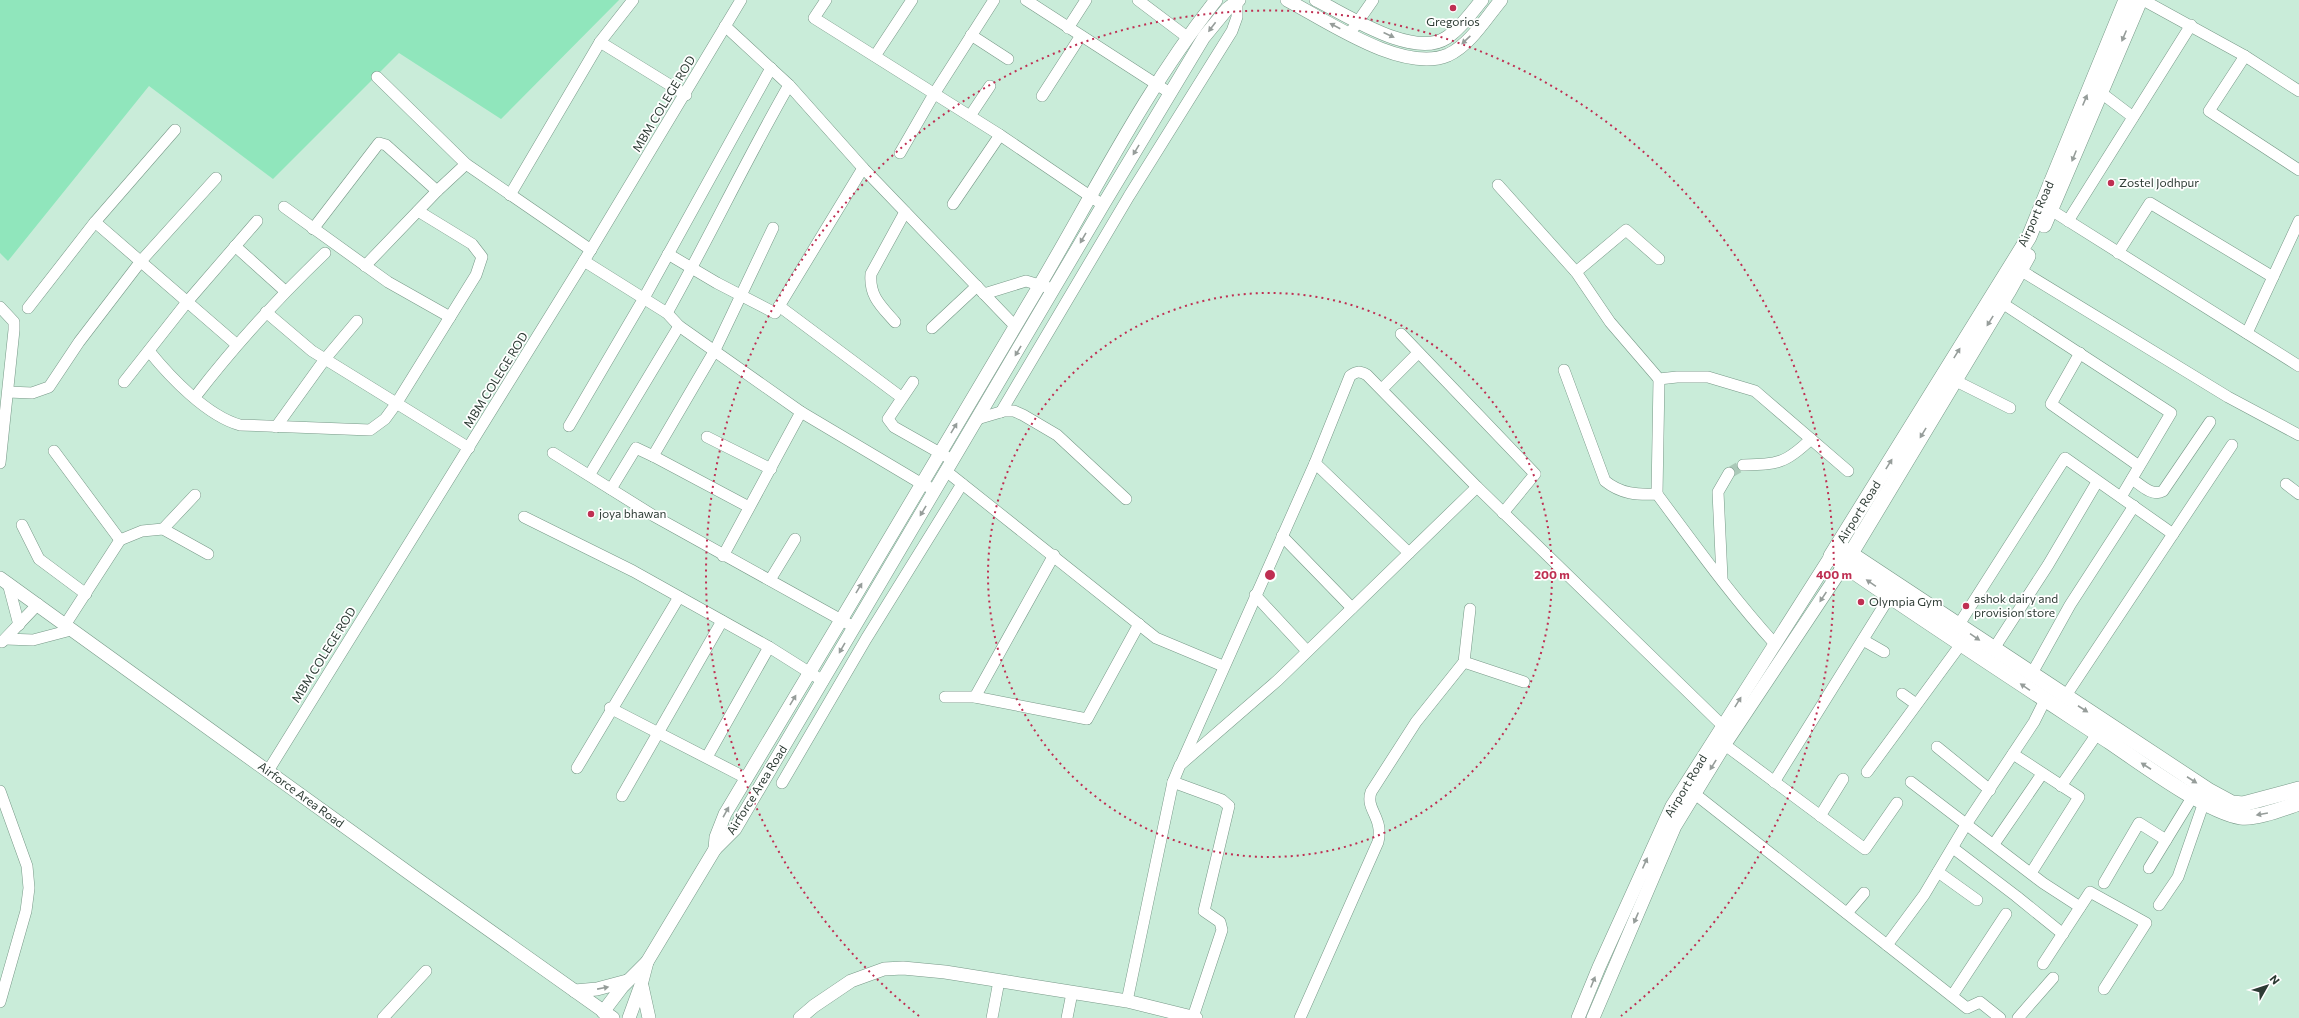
<svg xmlns="http://www.w3.org/2000/svg" width="2299" height="1018" viewBox="0 0 2299 1018" font-family="Commissioner,sans-serif">
  <style>
    .green { fill: #90e6bc }
    .lines { fill: none; stroke-linecap: round; stroke-linejoin: round }
    .minor-tunnel { stroke: #aac9b8; stroke-width: 11; stroke-dasharray: 11 5.5; stroke-linecap: butt }
    .minor-casing { stroke: #789988; stroke-width: 12 }
    .tertiary-casing { stroke: #789988; stroke-width: 14 }
    .secondary-casing { stroke: #789988; stroke-width: 16 }
    .minor { stroke: #fff; stroke-width: 11 }
    .tertiary { stroke: #fff; stroke-width: 13 }
    .secondary { stroke: #fff; stroke-width: 15 }
    .oneway { fill: #969d9a }
    .ring { fill: none; stroke: #bf2f52; stroke-width: 2; stroke-dasharray: 2 4 }
    .poi-dot { fill: #bf2f52; stroke: #fff; stroke-width: 1.5 }
    .labels { text-anchor: middle; stroke-width: 3.5; stroke-linejoin: round; paint-order: stroke }
    .poi-label { font-size: 12px; fill: #2d3b34; stroke: #fff; text-anchor: start }
    .street-label { font-size: 12px; fill: #2d3b34; stroke: #fff }
    .centre { fill: #bf2f52; stroke: #fff; stroke-width: 2 }
    .ring-label { font-size: 12px; text-anchor: middle; font-weight: bold; fill: #bf2f52; stroke: #fff; stroke-width: 3.5; stroke-linejoin: round; paint-order: stroke }
  </style>
  <rect width="100%" height="100%" fill="#c9ecd9"/>
  <!-- green -->
  <path class="green" d="M0 0H619L501 119 399 53 273 179 149 86 8 261 0 253Z"/>
  <g class="lines">
    <!-- minor-tunnel -->
    <path class="minor-tunnel" d="M1729 473 1743 465"/>
    <!-- minor casing -->
    <g class="minor-casing">
      <g id="minor">
        <path d="M826 0 814 18 1000 135 1103 205"/>
        <path d="M1026 0 1170 93"/>
        <path d="M1138 0 1187 37"/>
        <path d="M2143 0 2245 56 2299 91"/>
        <path d="M725 26 789 85 863 168 1015 326"/>
        <path d="M1068 28 1086 0"/>
        <path d="M1350 33 1373 0"/>
        <path d="M971 35 1008 59"/>
        <path d="M600 42 686 95"/>
        <path d="M875 56 912 0"/>
        <path d="M2245 56 2209 111 2299 170"/>
        <path d="M377 77 466 164 591 250"/>
        <path d="M2100 92 2133 117"/>
        <path d="M1042 96 1080 37"/>
        <path d="M970 116 990 86"/>
        <path d="M900 153 934 94 994 0"/>
        <path d="M1498 185 1576 272 1610 322 1659 379 1677 377H1708L1755 391 1848 471"/>
        <path d="M510 195 600 42 633 0"/>
        <path d="M953 204 1000 135"/>
        <path d="M284 207 388 282 450 317"/>
        <path d="M2051 210 2299 366"/>
        <path d="M2068 221 2191 25"/>
        <path d="M95 222 236 344"/>
        <path d="M313 229 379 143 386 145 437 191"/>
        <path d="M235 246 285 291"/>
        <path d="M2118 253 2150 203 2273 277"/>
        <path d="M668 254 717 283 775 313 863 168"/>
        <path d="M584 261 667 313 679 326 801 412 922 484 935 490"/>
        <path d="M365 266 437 191 466 164"/>
        <path d="M2020 270 2228 397 2299 435"/>
        <path d="M1576 272 1626 230 1659 259"/>
        <path d="M984 294 1026 281 1053 289"/>
        <path d="M2002 303 2171 413 2121 497"/>
        <path d="M779 306 901 397"/>
        <path d="M0 307 14 322V330L0 463"/>
        <path d="M28 308 95 222 175 130"/>
        <path d="M266 312 312 351 469 448"/>
        <path d="M667 313C709 238 746 160 789 85"/>
        <path d="M895 322C881 306 869 296 871 274L905 212"/>
        <path d="M932 328 977 286"/>
        <path d="M2247 333 2299 221"/>
        <path d="M1401 334 1535 474 1503 513"/>
        <path d="M149 351C170 377 207 416 240 425L370 430 385 419 396 404 476 275 482 257 472 244 418 211"/>
        <path d="M2080 353 2051 404 2139 466"/>
        <path d="M1564 370 1605 481C1621 494 1637 495 1657 494 1695 545 1732 597 1775 644"/>
        <path d="M1954 380 2010 408"/>
        <path d="M124 382 187 302 257 221"/>
        <path d="M913 382 888 419 894 427 947 457"/>
        <path d="M1382 389 1418 353"/>
        <path d="M8 392 32 393 49 387 79 342 141 261 216 178"/>
        <path d="M195 397C235 345 278 298 325 253"/>
        <path d="M1001 412 1129 196 1232 31 1237 17V2"/>
        <path d="M977 419 1004 411H1014L1023 415 1057 435 1126 499"/>
        <path d="M569 426 644 298 771 68"/>
        <path d="M276 427 325 359 357 321"/>
        <path d="M707 437 771 469"/>
        <path d="M54 451 120 540"/>
        <path d="M553 453 654 516 854 627"/>
        <path d="M1315 463 1409 553"/>
        <path d="M1743 465C1778 464 1785 464 1811 439"/>
        <path d="M946 471 1156 638 1223 666"/>
        <path d="M590 474 679 326"/>
        <path d="M2132 479C2141 485 2152 497 2163 491L2210 422"/>
        <path d="M2286 484 2299 494"/>
        <path d="M611 489 636 448 653 456"/>
        <path d="M1657 494 1659 379"/>
        <path d="M749 507 653 456 715 350 773 228"/>
        <path d="M524 517 633 571 769 647 823 681"/>
        <path d="M22 525 39 559 86 594"/>
        <path d="M163 529 195 495"/>
        <path d="M1282 536 1352 608"/>
        <path d="M723 556 801 412"/>
        <path d="M1722 578 1718 492 1729 473"/>
        <path d="M770 580 795 539"/>
        <path d="M8 583 19 625"/>
        <path d="M1255 595 1307 651"/>
        <path d="M65 625 120 540 142 531 163 529 208 554"/>
        <path d="M1958 626 2065 458 2173 534"/>
        <path d="M6 639 33 640 71 630"/>
        <path d="M1863 640 1884 652"/>
        <path d="M2 642 38 604"/>
        <path d="M1993 650 2048 565 2097 482"/>
        <path d="M1464 662 1524 682"/>
        <path d="M2031 675 2070 605 2134 506"/>
        <path d="M1902 694 1916 704"/>
        <path d="M945 697H975L1087 719 1139 624"/>
        <path d="M975 697 1054 555"/>
        <path d="M2065 697 2232 445"/>
        <path d="M610 708 746 778"/>
        <path d="M1725 745 1865 849 1897 803"/>
        <path d="M1937 747 1990 790"/>
        <path d="M2013 754 2079 797 2031 873"/>
        <path d="M707 757 769 647"/>
        <path d="M1182 762 1315 463 1350 376C1356 371 1360 371 1367 375L1477 487"/>
        <path d="M577 768 679 597"/>
        <path d="M268 771 584 261 741 0"/>
        <path d="M1867 772 1961 644"/>
        <path d="M1173 782 1222 800 1229 806 1204 911 1220 922 1222 930 1193 1017"/>
        <path d="M1774 782 1890 596"/>
        <path d="M1911 782 2043 883 2080 907"/>
        <path d="M782 783 866 639 962 484"/>
        <path d="M2061 786 2097 734"/>
        <path d="M0 791 27 866 29 888 26 911 0 1002"/>
        <path d="M1695 794 1967 1008 1980 1002 2000 1018"/>
        <path d="M622 796 722 621"/>
        <path d="M1820 816 1843 779"/>
        <path d="M1994 844 2042 774"/>
        <path d="M1953 848 2016 896 2063 934"/>
        <path d="M2149 868 2193 796"/>
        <path d="M1938 872 1977 900"/>
        <path d="M2104 883 2139 823 2166 840"/>
        <path d="M2159 905 2178 877 2204 802"/>
        <path d="M1847 913 1864 893"/>
        <path d="M1887 945 1924 895 1967 823 2034 722 2045 700"/>
        <path d="M2043 964 2090 892 2146 923 2104 989"/>
        <path d="M1952 996 2006 914"/>
        <path d="M1127 1001 1173 782 1180 765 1278 680 1477 487 1723 726"/>
        <path d="M383 1018 426 971"/>
        <path d="M992 1018 999 981"/>
        <path d="M1067 1018 1072 993"/>
        <path d="M1300 1018 1378 842C1384 817 1365 810 1371 792L1416 722 1464 662 1470 609"/>
        <path d="M2018 1018 2053 978"/>
      </g>
    </g>
    <!-- tertiary casing -->
    <g class="tertiary-casing">
      <g id="tertiary">
        <path d="M1287 0C1327 21 1403 74 1448 55 1470 45 1486 18 1501 0"/>
        <path d="M1316 0C1347 15 1413 59 1446 38 1460 29 1471 13 1482 0"/>
        <path d="M0 578 420 881 613 1018"/>
        <path d="M715 849 716 837 725 814C830 639 934 464 1038 288 1095 191 1146 88 1216 0"/>
        <path d="M642 986 649 1018"/>
        <path d="M575 991 597 989 627 981"/>
        <path d="M603 1012 622 987 647 962 715 849 735 829 1103 205 1204 37 1227 9 1239 0"/>
        <path d="M629 1018 641 985 647 962"/>
        <path d="M800 1018 814 1006 851 981 884 969 903 968 945 972 1127 1001 1196 1018"/>
        <path d="M1578 1018 1599 967 1672 806 1831 556"/>
        <path d="M1593 1018 1675 826 1727 741 1844 565"/>
      </g>
    </g>
    <!-- secondary casing -->
    <g class="secondary-casing">
      <g id="secondary">
        <path d="M2126 0 2029 237 1831 556C1923 620 2017 681 2110 742 2141 763 2207 812 2241 817 2257 819 2284 808 2299 803"/>
        <path d="M2044 225 2140 0"/>
        <path d="M1842 548 2208 790 2232 803 2243 804 2299 789"/>
        <path d="M1844 565 2008 292 2028 256"/>
      </g>
    </g>
    <!-- minor -->
    <use href="#minor" class="minor"/>
    <!-- tertiary -->
    <use href="#tertiary" class="tertiary"/>
    <!-- secondary -->
    <use href="#secondary" class="secondary"/>
  </g>
  <!-- one-way arrows -->
  <defs><path id="oneway-solid" d="M-6-.8H1V-3.2L6.5 0L1 3.2V.8H-6Z"/></defs>
  <g class="oneway">
    <use href="#oneway-solid" transform="translate(1335 26) rotate(-152)"/>
    <use href="#oneway-solid" transform="translate(1212 27) rotate(127)"/>
    <use href="#oneway-solid" transform="translate(1389 35) rotate(25)"/>
    <use href="#oneway-solid" transform="translate(2124 36) rotate(113)"/>
    <use href="#oneway-solid" transform="translate(1466 40) rotate(137)"/>
    <use href="#oneway-solid" transform="translate(2085 100) rotate(-67)"/>
    <use href="#oneway-solid" transform="translate(1136 150) rotate(121)"/>
    <use href="#oneway-solid" transform="translate(2074 156) rotate(112)"/>
    <use href="#oneway-solid" transform="translate(1083 238) rotate(120)"/>
    <use href="#oneway-solid" transform="translate(1990 321) rotate(122)"/>
    <use href="#oneway-solid" transform="translate(1018 351) rotate(121)"/>
    <use href="#oneway-solid" transform="translate(1957 353) rotate(-58)"/>
    <use href="#oneway-solid" transform="translate(954 428) rotate(-59)"/>
    <use href="#oneway-solid" transform="translate(1923 433) rotate(121)"/>
    <use href="#oneway-solid" transform="translate(1889 464) rotate(-58)"/>
    <use href="#oneway-solid" transform="translate(923 511) rotate(121)"/>
    <use href="#oneway-solid" transform="translate(1871 583) rotate(-146)"/>
    <use href="#oneway-solid" transform="translate(859 588) rotate(-59)"/>
    <use href="#oneway-solid" transform="translate(1823 597) rotate(124)"/>
    <use href="#oneway-solid" transform="translate(1975 637) rotate(34)"/>
    <use href="#oneway-solid" transform="translate(842 648) rotate(120)"/>
    <use href="#oneway-solid" transform="translate(2025 687) rotate(-146)"/>
    <use href="#oneway-solid" transform="translate(793 700) rotate(-59)"/>
    <use href="#oneway-solid" transform="translate(1738 702) rotate(-58)"/>
    <use href="#oneway-solid" transform="translate(2083 709) rotate(33)"/>
    <use href="#oneway-solid" transform="translate(1713 765) rotate(122)"/>
    <use href="#oneway-solid" transform="translate(2146 766) rotate(-147)"/>
    <use href="#oneway-solid" transform="translate(2192 780) rotate(33)"/>
    <use href="#oneway-solid" transform="translate(726 812) rotate(-61)"/>
    <use href="#oneway-solid" transform="translate(2262 814) rotate(170)"/>
    <use href="#oneway-solid" transform="translate(1645 863) rotate(-66)"/>
    <use href="#oneway-solid" transform="translate(1636 918) rotate(113)"/>
    <use href="#oneway-solid" transform="translate(1593 982) rotate(-68)"/>
    <use href="#oneway-solid" transform="translate(603 988) rotate(-11)"/>
  </g>
  <!-- distance rings -->
  <g class="ring">
    <circle cx="1270" cy="575" r="282"/>
    <path d="M919 1016A564 564 0 1 1 1621 1016"/>
  </g>
  <!-- markers -->
  <g class="poi-dot">
    <circle cx="1453" cy="8" r="4"/>
    <circle cx="2111" cy="183" r="4"/>
    <circle cx="591" cy="514" r="4"/>
    <circle cx="1861" cy="602" r="4"/>
    <circle cx="1966" cy="606" r="4"/>
  </g>
  <g class="labels">
    <!-- poi labels -->
    <g class="poi-label">
      <text x="1453" y="26" text-anchor="middle">Gregorios</text>
      <text x="2119" y="187">Zostel Jodhpur</text>
      <text x="599" y="518">joya bhawan</text>
      <text x="1974" y="603">ashok dairy and<tspan x="1974" dy="14">provision store</tspan></text>
      <text x="1869" y="606">Olympia Gym</text>
    </g>
    <!-- street labels -->
    <g class="street-label">
      <text transform="translate(664 104) rotate(-59)" y="4">MBM COLEGE ROD</text>
      <text transform="translate(2036 214) rotate(-66)" y="4">Airport Road</text>
      <text transform="translate(496 380) rotate(-58)" y="4">MBM COLEGE ROD</text>
      <text transform="translate(1859 512) rotate(-58)" y="4">Airport Road</text>
      <text transform="translate(324 655) rotate(-58)" y="4">MBM COLEGE ROD</text>
      <text transform="translate(1686 786) rotate(-59)" y="4">Airport Road</text>
      <text transform="translate(757 790) rotate(-58)" y="4">Airforce Area Road</text>
      <text transform="translate(301 795) rotate(36)" y="4">Airforce Area Road</text>
    </g>
  </g>
  <circle cx="1270" cy="575" r="6" class="centre"/>
  <g class="ring-label">
    <text x="1552" y="579">200 m</text>
    <text x="1834" y="579">400 m</text>
  </g>
  <!-- north arrow -->
  <g transform="translate(2267 986) rotate(51)" stroke="#ffffff" stroke-width="3" paint-order="stroke">
  <path d="M0-3L7 15L0 10L-7 15Z" fill="#2d3b34"/>
  <text y="-6" font-size="11" font-weight="bold" text-anchor="middle" fill="#2d3b34">N</text>
  </g>
</svg>
